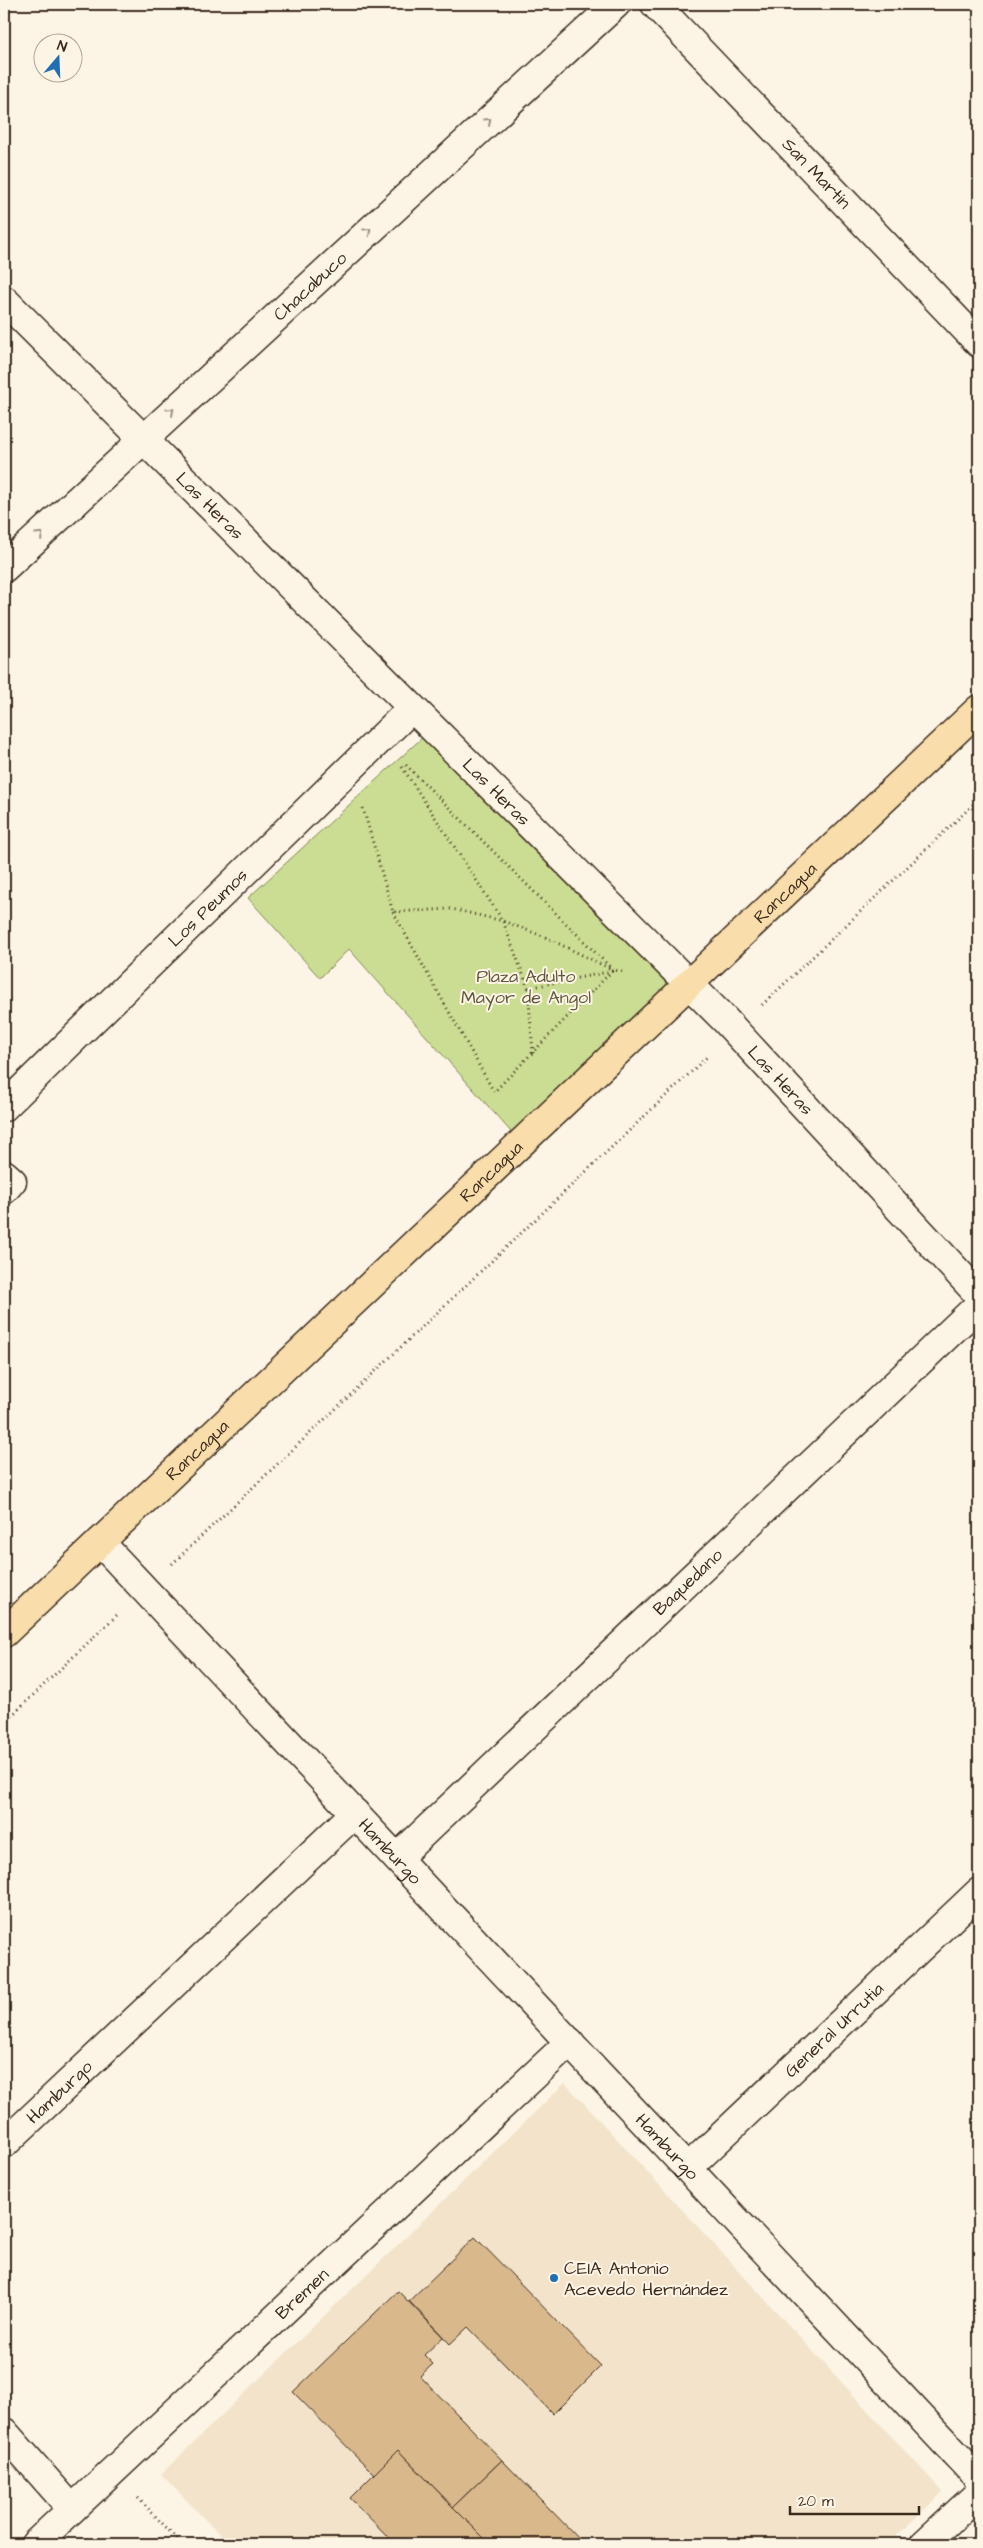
<svg xmlns="http://www.w3.org/2000/svg" width="983" height="2548" viewBox="0 0 983 2548" font-family="'Architects Daughter',sans-serif">
  <style>
    .built { fill: #f2e3ca }
    .green { fill: #cbdd92; stroke: #838458 }
    .building { fill: #d9b98c; stroke: #3b2a1e }
    .lines { fill: none; stroke-linecap: round; stroke-linejoin: round }
    .minor-casing { stroke: #3b2a1e; stroke-width: 31 }
    .major-casing { stroke: #3b2a1e; stroke-width: 31 }
    .path { stroke: #3b2a1e; stroke-width: 3; stroke-dasharray: 1 4; stroke-linecap: butt }
    .minor { stroke: #fcf5e5; stroke-width: 28 }
    .major { stroke: #f9deab; stroke-width: 28 }
    .oneway { stroke: #9c9082 }
    .poi-dot { fill: #1f6fb2; stroke: #fcf5e5; stroke-width: 2 }
    .labels { text-anchor: middle; stroke-width: 4; stroke-linejoin: round; paint-order: stroke }
    .street-label { font-size: 18px; fill: #3b2a1e; stroke: #fcf5e5 }
    .park-label { font-size: 18px; fill: #5f573b; stroke: #fcf5e5 }
    .poi-label { font-size: 18px; fill: #3b2a1e; stroke: #fcf5e5; text-anchor: start }
  </style>
  <rect width="100%" height="100%" fill="#fcf5e5"/>
  <filter id="ink" filterUnits="userSpaceOnUse"><feTurbulence type="fractalNoise" baseFrequency=".02" numOctaves="2"/><feDisplacementMap in="SourceGraphic" scale="10" xChannelSelector="R" yChannelSelector="G"/><feConvolveMatrix kernelMatrix="1 2 1 2 8 2 1 2 1" color-interpolation-filters="sRGB"/></filter>
  <g filter="url(#ink)">
    <!-- built -->
    <path class="built" d="M565 2083 943 2492 888 2544H229L161 2474Z"/>
    <!-- green -->
    <path class="green" d="M424 736 680 989 519 1141 349 949 320 978 248 898Z"/>
    <!-- building -->
    <g class="building">
      <path d="M475 2237 601 2366 553 2414 468 2327 450 2344 409 2301Z"/>
      <path d="M398 2291 443 2337 424 2355 433 2364 420 2376 502 2460 453 2507 398 2450 374 2474 293 2392Z"/>
      <path d="M398 2450 453 2507 490 2544H395L350 2498Z"/>
      <path d="M502 2460 584 2544H490L453 2507Z"/>
    </g>
    <g class="lines">
      <!-- minor casing -->
      <g class="minor-casing">
        <g id="minor">
          <path id="s1" d="M655 4 979 343"/>
          <path id="s2" d="M4 300 725 1020 979 1295"/>
          <path id="s3" d="M4 568 616 4"/>
          <path id="s4" d="M4 1107 412 708"/>
          <path d="M4 1174 12 1181 4 1190"/>
          <path id="s5" d="M100 1542 979 2479"/>
          <path id="s6" d="M397 1858 979 1305"/>
          <path id="s7" d="M4 2144 355 1813"/>
          <path id="s8" d="M688 2168 979 1892"/>
          <path d="M4 2432 72 2509"/>
          <path id="s9" d="M35 2544 570 2042"/>
          <path d="M924 2544 979 2493"/>
        </g>
      </g>
      <!-- major casing -->
      <g class="major-casing">
        <g id="major">
          <path id="s10" d="M4 1633 979 709"/>
        </g>
      </g>
      <!-- path -->
      <g class="path">
        <path d="M406 765 611 968"/>
        <path d="M402 767 503 921 528 988 533 1053"/>
        <path d="M363 808 393 912 452 909 503 921 545 937 613 970"/>
        <path d="M393 912 494 1092 613 970 625 972"/>
        <path d="M528 988 613 971"/>
        <path d="M762 1005 979 799"/>
        <path d="M172 1564 708 1056"/>
        <path d="M4 1723 118 1614"/>
        <path d="M138 2498 182 2544"/>
      </g>
      <!-- minor -->
      <use href="#minor" class="minor"/>
      <!-- major -->
      <use href="#major" class="major"/>
    </g>
    <!-- one-way arrows -->
    <defs><path id="oneway-chevron" d="M-2-3.5L2.5 0L-2 3.5" fill="none" stroke-width="1.6" stroke-linecap="round" stroke-linejoin="round" transform="scale(1.25)"/></defs>
    <g class="oneway">
      <use href="#oneway-chevron" transform="translate(488 121) rotate(-42)"/>
      <use href="#oneway-chevron" transform="translate(368 231) rotate(-42)"/>
      <use href="#oneway-chevron" transform="translate(171 411) rotate(-42)"/>
      <use href="#oneway-chevron" transform="translate(40 535) rotate(-43)"/>
    </g>
  </g>
  <!-- markers -->
  <circle class="poi-dot" cx="554" cy="2278" r="5"/>
  <g class="labels">
    <!-- street labels -->
    <g class="street-label">
      <text dy="6" stroke="none"><textPath href="#s1" startOffset="234">San Martín</textPath></text>
      <text dy="6" stroke="none"><textPath href="#s3" startOffset="416">Chacabuco</textPath></text>
      <text dy="6" stroke="none"><textPath href="#s2" startOffset="291">Las Heras</textPath></text>
      <text dy="6" stroke="none"><textPath href="#s2" startOffset="696">Las Heras</textPath></text>
      <text dy="6" stroke="none"><textPath href="#s10" startOffset="1076">Rancagua</textPath></text>
      <text dy="6" stroke="none"><textPath href="#s4" startOffset="285">Los Peumos</textPath></text>
      <text dy="6" stroke="none"><textPath href="#s2" startOffset="1101">Las Heras</textPath></text>
      <text dy="6" stroke="none"><textPath href="#s10" startOffset="671">Rancagua</textPath></text>
      <text dy="6" stroke="none"><textPath href="#s10" startOffset="266">Rancagua</textPath></text>
      <text dy="6" stroke="none"><textPath href="#s6" startOffset="401">Baquedano</textPath></text>
      <text dy="6" stroke="none"><textPath href="#s5" startOffset="424">Hamburgo</textPath></text>
      <text dy="6" stroke="none"><textPath href="#s8" startOffset="201">General Urrutia</textPath></text>
      <text dy="6" stroke="none"><textPath href="#s7" startOffset="76">Hamburgo</textPath></text>
      <text dy="6" stroke="none"><textPath href="#s5" startOffset="829">Hamburgo</textPath></text>
      <text dy="6" stroke="none"><textPath href="#s9" startOffset="366">Bremen</textPath></text>
    </g>
    <!-- park labels -->
    <g class="park-label">
      <text x="526" y="982">Plaza Adulto<tspan x="526" dy="21">Mayor de Angol</tspan></text>
    </g>
    <!-- poi labels -->
    <g class="poi-label">
      <text x="564" y="2274">CEIA Antonio<tspan x="564" dy="21">Acevedo Hernández</tspan></text>
    </g>
  </g>
  <!-- margin -->
  <rect width="983" height="2548" fill="none" stroke="#fcf5e5" stroke-width="20"/>
  <rect x="10" y="10" width="963" height="2528" fill="none" stroke="#3b2a1e" stroke-width="2" filter="url(#ink)"/>
  <!-- north arrow -->
  <g transform="translate(58 58) rotate(19)"><circle r="24" fill="#fcf5e5" stroke="#afa495"/>
  <path d="M0-4L9 19L0 12L-9 19Z" fill="#1f6fb2"/>
  <text y="-8" font-size="14" font-weight="bold" text-anchor="middle" fill="#3b2a1e">N</text>
  </g>
  <!-- scale -->
  <path d="M790 2506v8h129v-8" fill="none" stroke="#3b2a1e" stroke-width="2.5"/>
  <text x="798" y="2506" font-size="15" fill="#3b2a1e" stroke="#fcf5e5" stroke-width="4" paint-order="stroke">20 m</text>
</svg>
